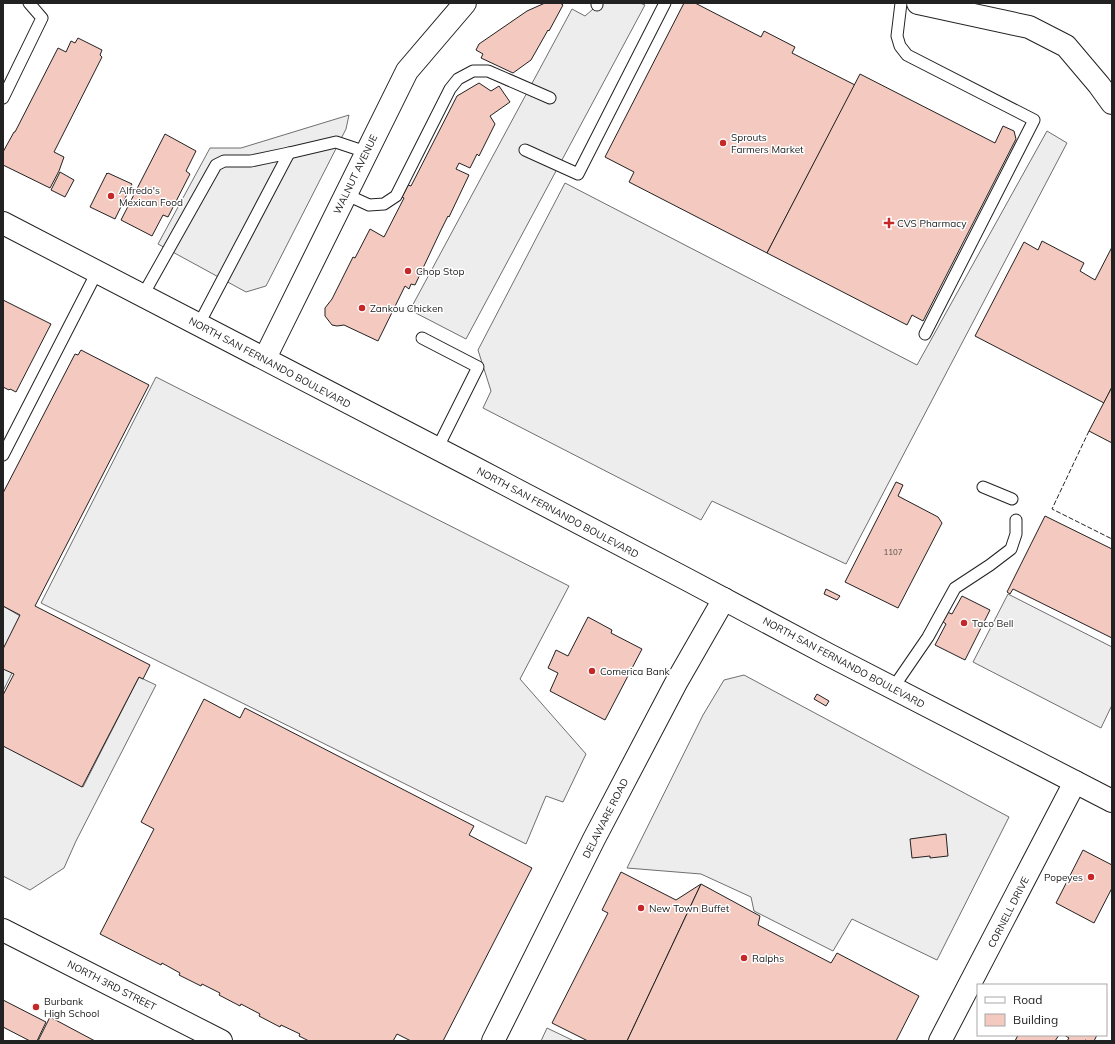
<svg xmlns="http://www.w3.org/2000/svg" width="1115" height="1044" viewBox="0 0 1115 1044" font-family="Mulish,sans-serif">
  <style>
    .parking { fill: #ededed; stroke: #6f6f6f }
    .building { fill: #f3c9c0; stroke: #222 }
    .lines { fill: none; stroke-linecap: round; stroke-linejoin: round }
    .service-casing { stroke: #222; stroke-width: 13 }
    .minor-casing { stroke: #222; stroke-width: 24 }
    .tertiary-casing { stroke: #222; stroke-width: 24 }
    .primary-casing { stroke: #222; stroke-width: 24 }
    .service { stroke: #fff; stroke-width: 11 }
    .minor { stroke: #fff; stroke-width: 22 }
    .tertiary { stroke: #fff; stroke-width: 22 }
    .primary { stroke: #fff; stroke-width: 22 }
    .fence { stroke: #222; stroke-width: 1; stroke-dasharray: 5 2; stroke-linecap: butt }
    .poi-dot { fill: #c62828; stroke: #fff; stroke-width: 1.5 }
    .labels { text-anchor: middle; stroke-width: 3; stroke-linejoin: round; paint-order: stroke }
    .number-label { font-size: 8px; fill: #564c4a }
    .poi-label { font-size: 10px; fill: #222; stroke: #fff; text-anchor: start }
    .street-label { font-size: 10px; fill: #222; stroke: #fff }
  </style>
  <rect width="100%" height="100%" fill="#fff"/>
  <!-- parking -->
  <g class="parking">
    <path d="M600 3H640L645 5 466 339 410 310 572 9 585 16Z"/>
    <path d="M349 115 346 129 266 286 246 292 158 244 210 148H241Z"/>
    <path d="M1047 131 1067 143 846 564 712 501 701 520 483 408 491 391 478 350 565 183 917 365Z"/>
    <path d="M156 377 569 586 520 679 586 754 563 802 546 796 526 844 41 603Z"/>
    <path d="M1008 594 1112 647V705L1101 728 973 662Z"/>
    <path d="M3 606 20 616 3 651Z"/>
    <path d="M3 668 12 673 3 691Z"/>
    <path d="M744 675 1009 817 937 960 852 919 833 951 754 911 751 897 701 874 627 868 703 715 724 680Z"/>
    <path d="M139 677 156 685 76 841 64 868 30 890 3 876V745L83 787Z"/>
    <path d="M547 1028 574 1041H541Z"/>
  </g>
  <!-- building -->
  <g class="building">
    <path d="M545 3H560L563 5 549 31 548 30 531 60 513 73 481 58 483 54 476 50 479 44 527 11Z"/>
    <path d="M684 3H695L761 37 764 31 795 47 792 53 855 85 767 253 629 182 634 172 605 157Z"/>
    <path d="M78 38 102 50 100 55 102 57 54 152 64 157 59 171 50 188 3 165V152L14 132H15L58 48 66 52 71 41 75 43Z"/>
    <path d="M860 74 995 143 1003 126 1014 131 1016 139 923 321 912 315 907 325 767 253Z"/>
    <path d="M479 83 491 91 499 86 510 102 490 116 495 124 479 156 477 154 470 168 459 163 456 169 469 175 449 217 448 216 441 230 415 285 411 284 409 289 405 286 378 341 344 325 337 326 332 325 325 316V308L332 299 353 257 355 258 370 229 384 237 404 198 402 197 408 185 411 186 457 96Z"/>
    <path d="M165 134 196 151 186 171 190 174 168 217 163 215 152 236 121 220Z"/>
    <path d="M60 172 74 180 65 197 51 190Z"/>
    <path d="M107 173V174L108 173 132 184 115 219 90 207Z"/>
    <path d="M1042 241 1084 263 1080 271 1095 280 1112 247V387L1104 403 975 336 1024 242 1038 250Z"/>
    <path d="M3 300 51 324 16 392 10 389 9 390 3 387Z"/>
    <path d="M81 350 149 385 35 606 150 665 143 679 139 677 82 787 3 746V695L14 674 3 669V649L20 615 3 606V493L75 354 78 355Z"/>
    <path d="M1112 387V443L1089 431Z"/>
    <path d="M896 482 903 485 898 496 938 517 942 523 898 608 845 582Z"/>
    <path d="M1045 516 1112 549V638L1013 589 1010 594 1007 592Z"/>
    <path d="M826 589 840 596 837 600 824 594Z"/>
    <path d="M962 596 990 610 965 660 935 645 946 624 942 621 947 612 952 614Z"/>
    <path d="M588 617 612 630 611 633 642 649 605 720 550 691 558 673 548 668 556 650 568 656Z"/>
    <path d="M817 694 829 701 826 706 814 699Z"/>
    <path d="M204 699 240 718 245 708 474 826 469 835 532 868 443 1041H411L397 1034 393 1041H309L299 1036 300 1034 281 1025 280 1027 259 1016 260 1014 241 1004 240 1006 219 995 220 993 202 984 201 986 179 975 180 973 162 963 161 965 100 934 154 829 141 822Z"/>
    <path d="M946 834 948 856 930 858V856L912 858 910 839Z"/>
    <path d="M1083 850 1112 865V888L1094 923 1056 903Z"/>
    <path d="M621 872 676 900 701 884 627 1041H588L552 1023 608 913 602 910Z"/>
    <path d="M701 884 760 916 758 925 831 963 837 953 919 996 896 1041H627Z"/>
    <path d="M3 1000 46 1022 37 1041H30L3 1027Z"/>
    <path d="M50 1017 95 1041H38Z"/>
    <path d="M1018 1035H1059L1055 1041H1015Z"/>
    <path d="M1064 1035H1097L1094 1041H1088L1085 1040 1084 1041H1067L1069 1038Z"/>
  </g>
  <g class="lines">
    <!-- service casing -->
    <g class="service-casing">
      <g id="service">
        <path d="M901 3 897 36 900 46 907 55 1034 120 925 334"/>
        <path d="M597 5V3"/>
        <path d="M3 98 42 18 29 3"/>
        <path d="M525 150 578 174 665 3"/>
        <path d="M289 153 336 142 366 152"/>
        <path d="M345 194 369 205 384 204 396 196 450 89 458 79 473 71H488L550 98"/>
        <path d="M143 295 216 165 224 161H251L289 153 199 324"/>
        <path d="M422 338 478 367 437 449"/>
        <path d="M3 455 97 272"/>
        <path d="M983 487 1012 499"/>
        <path d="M893 688 928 637 955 588 990 565 1011 549 1016 534V520"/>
      </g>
    </g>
    <!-- minor casing -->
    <g class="minor-casing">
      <g id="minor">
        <path d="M918 3 1029 27 1066 46 1099 85 1112 103"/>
        <path d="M265 358 407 71 465 3"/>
        <path d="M3 930 221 1041"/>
        <path d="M940 1041 1075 782"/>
      </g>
    </g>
    <!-- tertiary casing -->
    <g class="tertiary-casing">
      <path id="tertiary" d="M493 1041 594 839 677 681 724 599"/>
    </g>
    <!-- primary casing -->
    <g class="primary-casing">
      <path id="primary" d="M3 223 469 465 688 580 829 655 1112 801"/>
    </g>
    <!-- service -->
    <use href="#service" class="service"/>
    <!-- minor -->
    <use href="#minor" class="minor"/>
    <!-- tertiary -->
    <use href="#tertiary" class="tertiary"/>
    <!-- primary -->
    <use href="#primary" class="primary"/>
    <!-- fence -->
    <path class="fence" d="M1089 431 1052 509 1112 539"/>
  </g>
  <!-- markers -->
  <g class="poi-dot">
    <circle cx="723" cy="143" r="4"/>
    <circle cx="111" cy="196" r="4"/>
    <path d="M887 217h4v4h4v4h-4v4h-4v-4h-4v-4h4z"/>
    <circle cx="408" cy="271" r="4"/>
    <circle cx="362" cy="308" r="4"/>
    <circle cx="964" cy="623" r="4"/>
    <circle cx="592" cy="671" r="4"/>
    <circle cx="1091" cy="877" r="4"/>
    <circle cx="641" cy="908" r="4"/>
    <circle cx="744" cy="958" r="4"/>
    <circle cx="36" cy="1007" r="4"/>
  </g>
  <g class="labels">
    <!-- number labels -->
    <g class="number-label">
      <text x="893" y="555">1107</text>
    </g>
    <!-- poi labels -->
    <g class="poi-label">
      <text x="731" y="141">Sprouts<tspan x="731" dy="12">Farmers Market</tspan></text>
      <text x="119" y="194">Alfredo's<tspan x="119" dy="12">Mexican Food</tspan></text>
      <text x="897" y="227">CVS Pharmacy</text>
      <text x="416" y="275">Chop Stop</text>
      <text x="370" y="312">Zankou Chicken</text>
      <text x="972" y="627">Taco Bell</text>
      <text x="600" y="675">Comerica Bank</text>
      <text x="1083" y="881" text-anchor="end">Popeyes</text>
      <text x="649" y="912">New Town Buffet</text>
      <text x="752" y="962">Ralphs</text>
      <text x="44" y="1005">Burbank<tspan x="44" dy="12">High School</tspan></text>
    </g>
    <!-- street labels -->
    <g class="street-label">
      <text transform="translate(355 174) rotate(-64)" y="4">WALNUT AVENUE</text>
      <text transform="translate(270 362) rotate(28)" y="4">NORTH SAN FERNANDO BOULEVARD</text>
      <text transform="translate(558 512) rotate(28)" y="4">NORTH SAN FERNANDO BOULEVARD</text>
      <text transform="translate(844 662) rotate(28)" y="4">NORTH SAN FERNANDO BOULEVARD</text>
      <text transform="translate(605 818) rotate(-63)" y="4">DELAWARE ROAD</text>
      <text transform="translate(1008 912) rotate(-63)" y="4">CORNELL DRIVE</text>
      <text transform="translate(112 985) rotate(27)" y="4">NORTH 3RD STREET</text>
    </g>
  </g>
  <!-- border -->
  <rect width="1115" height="1044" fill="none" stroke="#222222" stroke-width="8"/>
  <!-- legend -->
  <rect x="977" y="984" width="130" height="52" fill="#ffffff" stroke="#a7a7a7"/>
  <rect x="985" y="997" width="20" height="6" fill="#ffffff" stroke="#a7a7a7"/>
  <text x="1013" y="1004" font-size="12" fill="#222222">Road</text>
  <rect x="985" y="1014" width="20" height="12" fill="#f3c9c0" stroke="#a7a7a7"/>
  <text x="1013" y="1024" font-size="12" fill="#222222">Building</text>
</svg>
